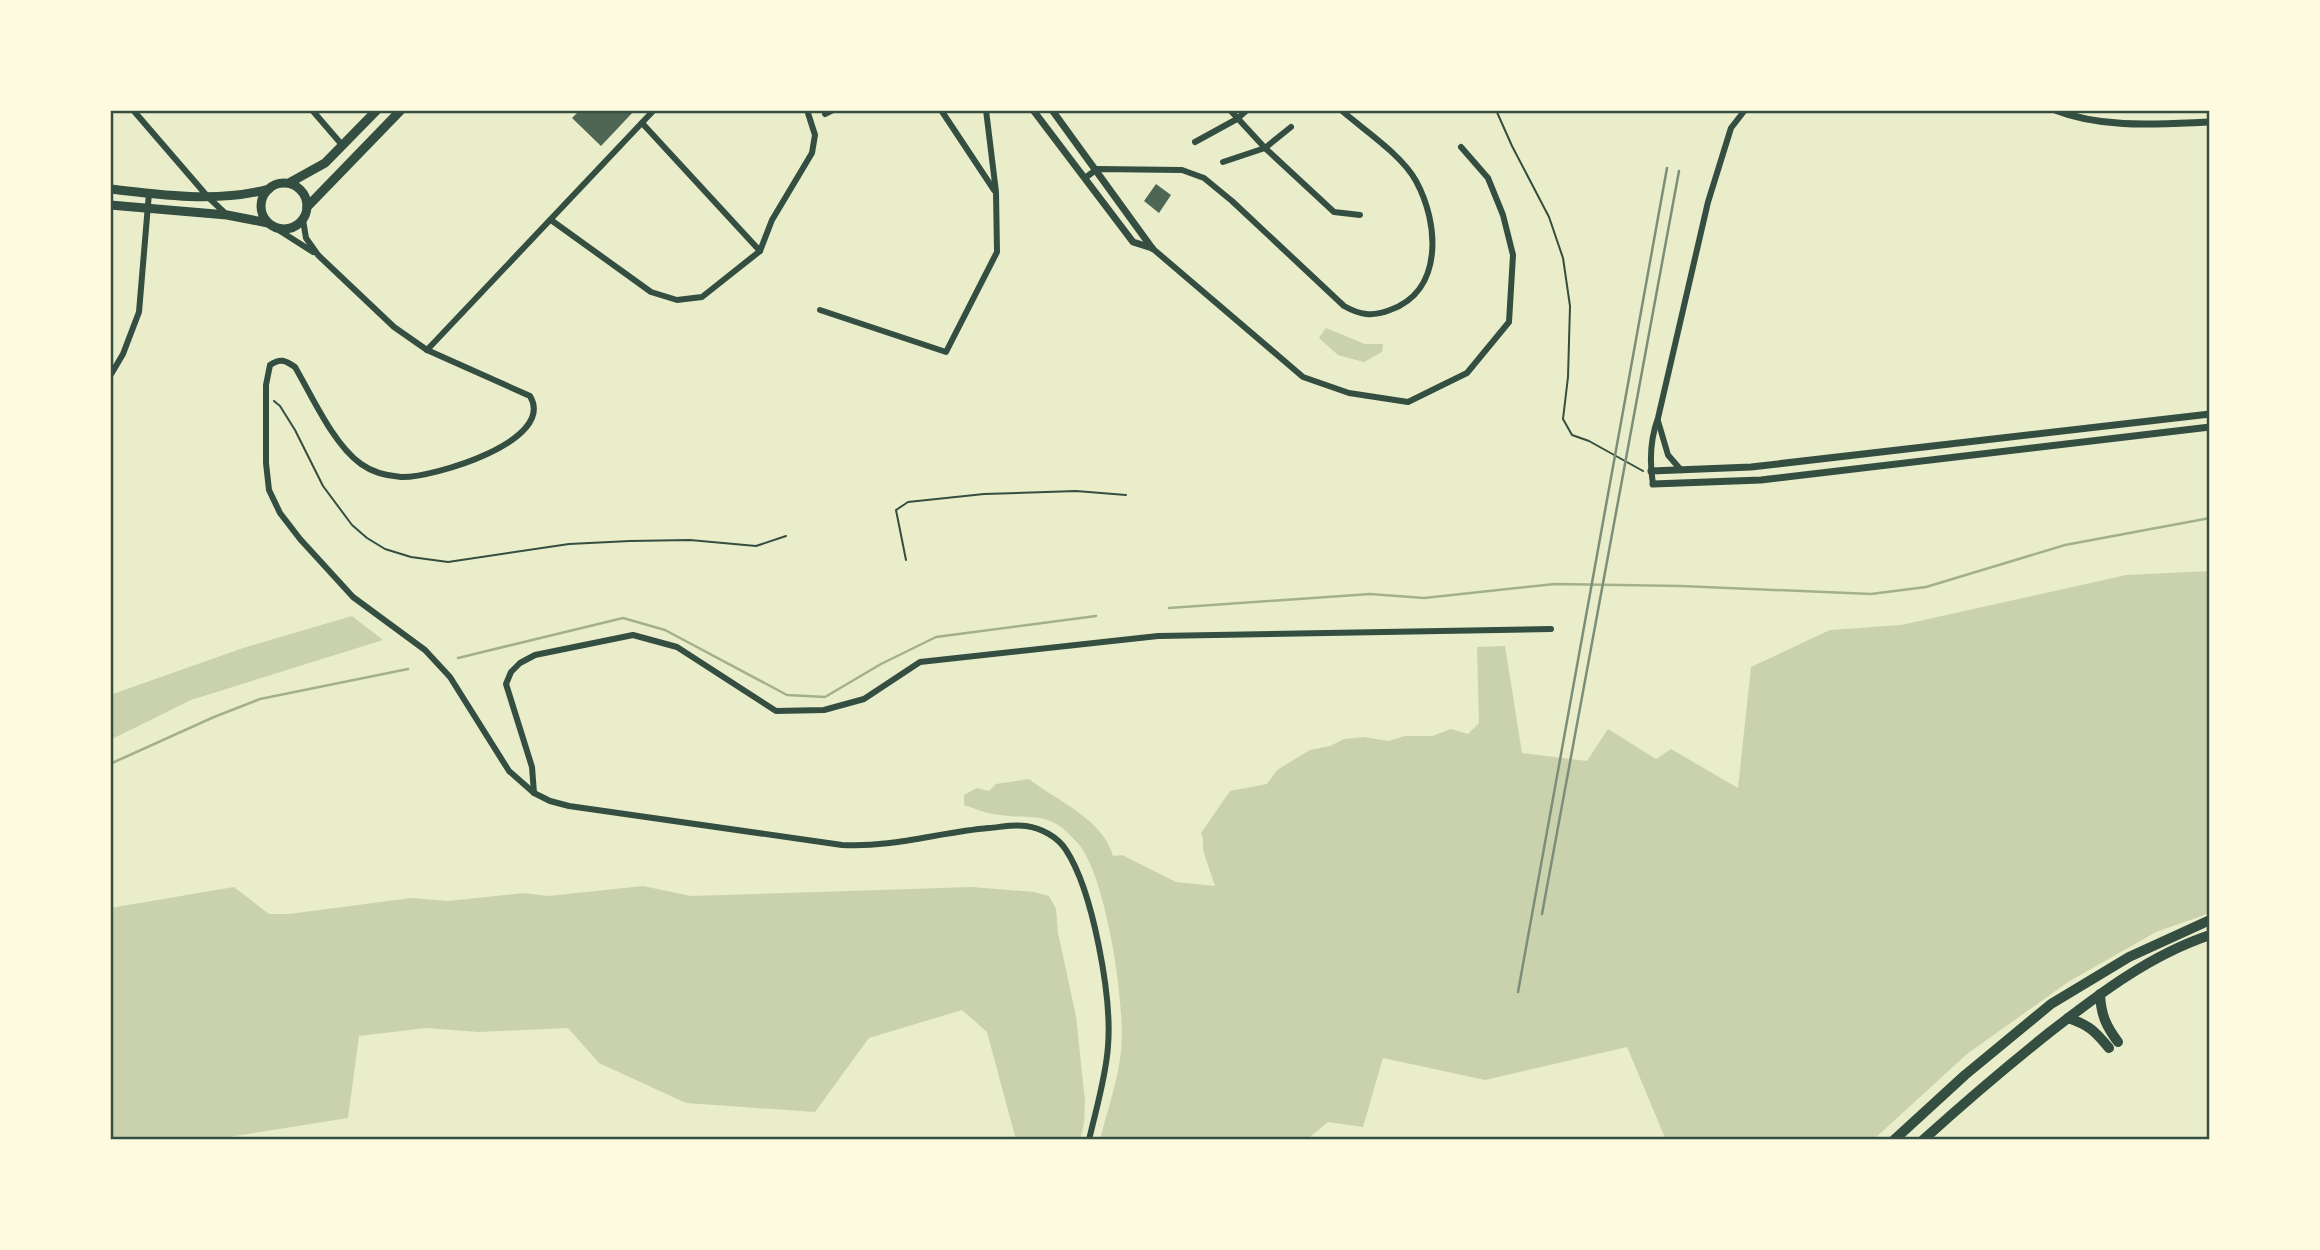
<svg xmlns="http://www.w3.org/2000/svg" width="2320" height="1250" viewBox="0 0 2320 1250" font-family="'DejaVu Sans',sans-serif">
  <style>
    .green { fill: #cad2ad }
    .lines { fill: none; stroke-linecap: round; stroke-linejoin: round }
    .stream { stroke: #a3b18a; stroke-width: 2.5 }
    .building { fill: #4f6655 }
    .path { stroke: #344e41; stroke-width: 2 }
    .minor { stroke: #344e41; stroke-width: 6 }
    .tertiary { stroke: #344e41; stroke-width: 7 }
    .secondary { stroke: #344e41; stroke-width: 9 }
    .primary { stroke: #344e41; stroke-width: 10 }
    .rail { stroke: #7c8e77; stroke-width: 2.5 }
    .neatline { fill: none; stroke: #344e41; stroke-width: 2.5 }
  </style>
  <rect width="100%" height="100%" fill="#e9edc9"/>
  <!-- green -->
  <g class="green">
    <path d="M1326 328 1365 344H1383L1382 352 1364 362 1338 355 1319 338Z"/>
    <path d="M2210 571V913L2156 932 2068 982 1967 1054 1873 1140H1666L1627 1047 1485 1080 1383 1058 1363 1127 1328 1122 1306 1140H1100C1107 1111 1118 1081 1121 1051 1126 1006 1107 884 1081 847 1075 840 1066 830 1058 825 1041 814 1019 818 1000 815 988 814 976 809 964 805V795L977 788 989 791 996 784 1029 779C1057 801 1104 820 1113 856L1122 855 1176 882 1215 886 1203 850V839L1201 833 1230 791 1267 784 1277 770 1310 750 1330 746 1344 739 1364 737 1388 741 1405 736H1432L1451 729 1468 734 1479 723 1477 647 1505 646 1522 753 1587 761 1608 729 1656 759 1671 749 1738 788 1751 667 1830 630 1901 625 2126 575Z"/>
    <path d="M352 616 383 640 191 700 110 740V695L243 648Z"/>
    <path d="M643 886 691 896 972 887 1034 892 1049 896 1056 909 1058 933 1076 1016 1085 1101 1084 1123 1080 1140H1016L987 1032 962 1010 869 1038 815 1112 686 1103 599 1063 568 1028 479 1032 426 1028 359 1036 348 1118 210 1140H110V908L234 887 269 914H289L411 898 448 901 524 893 548 896Z"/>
  </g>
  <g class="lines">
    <!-- stream -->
    <g class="stream">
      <path d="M1169 608 1370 594 1424 598 1555 584 1681 586 1871 594 1926 587 2065 545 2210 518"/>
      <path d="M458 658 623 618 665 630 787 695 825 697 881 664 936 637 1096 616"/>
      <path d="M110 764 214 717 260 699 408 669"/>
    </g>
  </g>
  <!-- building -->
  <g class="building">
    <path d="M580 110H635L601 146 572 118Z"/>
    <path d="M1156 184 1171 195 1159 213 1144 201Z"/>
  </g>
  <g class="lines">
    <!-- path -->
    <g class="path">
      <path d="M1496 110 1512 146 1549 217 1563 258 1570 306 1568 377 1563 419 1572 435 1589 441 1643 471"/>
      <path d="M274 401 280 406 295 430 323 486 352 525 367 538 385 549 411 557 448 562 569 544 630 541 690 540 756 546 786 536"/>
      <path d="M906 560 896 510 908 502 984 494 1076 491 1126 495"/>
    </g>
    <!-- minor -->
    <g class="minor">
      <path d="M133 110 208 197 227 215"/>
      <path d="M312 110 343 146"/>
      <path d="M941 110 994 190"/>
      <path d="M1230 110 1265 148 1334 212 1360 215"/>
      <path d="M825 114 833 110"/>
      <path d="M642 123 760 251"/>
      <path d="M1195 142 1237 119 1247 110"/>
      <path d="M1223 162 1265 148 1291 127"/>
      <path d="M1085 178 1097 169 1182 170 1204 178 1232 201 1344 306C1360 315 1372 317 1390 310 1444 291 1439 223 1416 181 1402 155 1364 130 1341 110"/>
      <path d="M303 220 306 238 318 255 394 327 427 350 530 396C557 441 433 478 401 477 388 476 372 472 361 464 333 444 312 396 295 367 285 360 280 358 270 365L266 385V463L269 490 280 513 300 539 353 597 425 650 450 677 509 771 534 793 550 801 569 806 842 845C892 848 940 832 989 828 1001 827 1014 824 1026 826 1041 828 1058 837 1066 850 1093 891 1112 997 1108 1046 1106 1077 1096 1109 1089 1140"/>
      <path d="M551 220 651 292 677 300 702 297 760 251 772 220 812 153 815 135 807 110"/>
      <path d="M277 229 313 252"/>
      <path d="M1152 248 1303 377 1349 393 1408 402 1467 373 1509 322 1513 255 1503 215 1488 178 1461 147"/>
      <path d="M820 310 946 352 997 252 996 192 986 110"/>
      <path d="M427 350 654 110"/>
      <path d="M110 376 123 354 139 312 149 193"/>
      <path d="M1658 421 1668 455 1681 470"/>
      <path d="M1653 484C1649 460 1650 440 1658 418L1708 202 1731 128 1745 110"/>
      <path d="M534 793 532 767 506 684 511 672 520 663 535 655 633 635 677 647 776 711 824 710 864 699 920 662 1158 636 1551 629"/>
    </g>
    <!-- tertiary -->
    <g class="tertiary">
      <path d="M1033 110 1133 242 1152 248"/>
      <path d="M1052 110 1152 248"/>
      <path d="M2055 110C2103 129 2159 124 2210 122"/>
      <path d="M1651 471 1751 467 2210 414"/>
      <path d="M1653 484 1761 480 2210 427"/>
    </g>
    <!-- secondary -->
    <g class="secondary">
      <circle cx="284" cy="206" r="23"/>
      <path d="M289 183 325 163 377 110"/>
      <path d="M110 189C163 195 217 203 269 189"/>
      <path d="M110 205 227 215 268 223"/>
      <path d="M307 207 401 110"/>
    </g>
    <!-- primary -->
    <g class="primary">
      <path d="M2100 994C2101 1015 2106 1026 2118 1042"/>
      <path d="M2068 1018C2089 1025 2095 1031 2109 1048"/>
      <path d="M1894 1140 1965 1075 2051 1004 2129 957 2210 920"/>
      <path d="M1923 1140C1964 1103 2006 1067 2050 1032 2099 994 2150 955 2210 935"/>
    </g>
    <!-- rail -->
    <g class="rail">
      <path d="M1542 914 1679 171"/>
      <path d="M1518 992 1667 168"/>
    </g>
  </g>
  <!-- border -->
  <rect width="2320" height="1250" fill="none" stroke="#fefae0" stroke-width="224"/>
  <rect x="112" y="112" width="2096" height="1026" class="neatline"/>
</svg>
